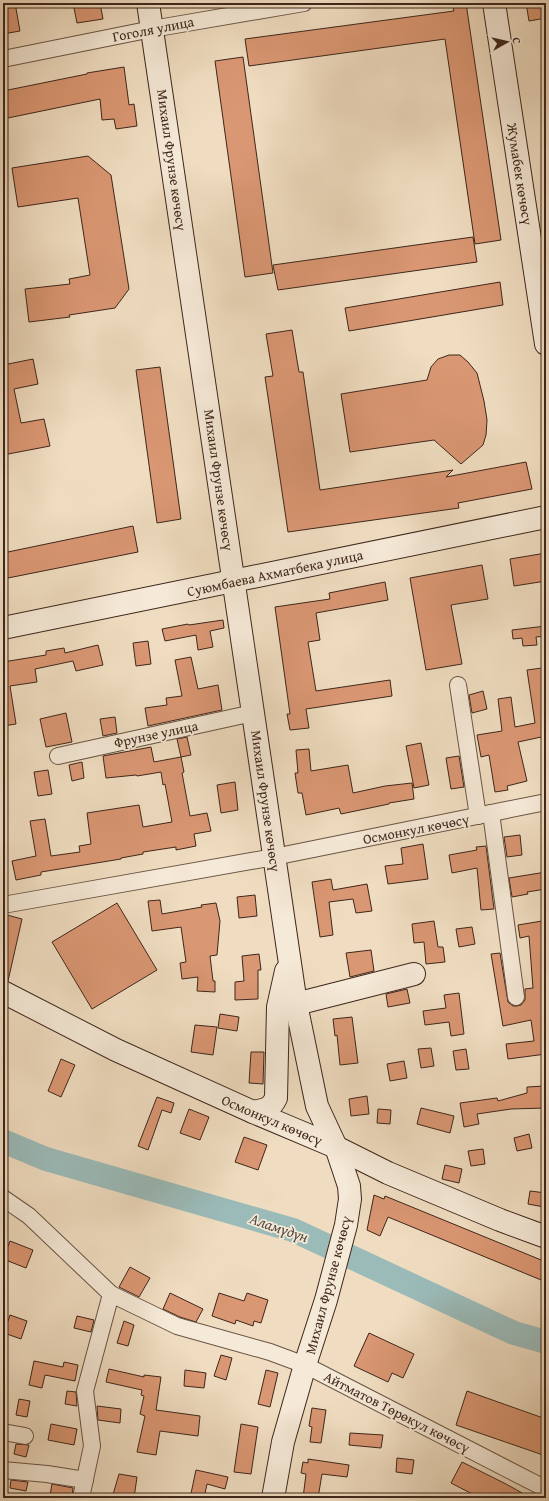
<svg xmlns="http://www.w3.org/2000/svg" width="549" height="1501" viewBox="0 0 549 1501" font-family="'Gentium Book Plus',serif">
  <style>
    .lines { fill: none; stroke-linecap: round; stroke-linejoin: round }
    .river { stroke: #9bbbb9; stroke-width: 24 }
    .building { fill: #da9773; stroke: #3e261b }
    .street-casing { stroke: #6a5444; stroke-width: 18 }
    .secondary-casing { stroke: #3e261b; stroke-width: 24 }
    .street { stroke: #f5e9d7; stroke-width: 16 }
    .secondary { stroke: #f5e9d7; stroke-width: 22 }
    .labels { text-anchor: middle; stroke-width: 3.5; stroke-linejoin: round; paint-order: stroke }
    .street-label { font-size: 14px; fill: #3e261b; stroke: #f5e9d7 }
    .water-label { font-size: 15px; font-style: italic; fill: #554b42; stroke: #f5e9d7 }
  </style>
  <rect width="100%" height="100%" fill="#f0ddc1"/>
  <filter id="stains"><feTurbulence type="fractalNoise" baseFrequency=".005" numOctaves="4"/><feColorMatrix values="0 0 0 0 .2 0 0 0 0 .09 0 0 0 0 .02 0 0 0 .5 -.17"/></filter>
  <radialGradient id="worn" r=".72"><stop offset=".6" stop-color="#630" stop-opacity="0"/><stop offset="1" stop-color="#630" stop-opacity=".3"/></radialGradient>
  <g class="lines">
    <!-- river -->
    <path class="river" d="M3 1141 46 1159 293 1230 514 1333 546 1342"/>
  </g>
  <!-- building -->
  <g class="building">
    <path d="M3 3H15L20 31 3 34Z"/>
    <path d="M73 3H100L103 19 77 23Z"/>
    <path d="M452 3H466L501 240 475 244 445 39 249 66 245 39 454 11Z"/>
    <path d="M526 3H546V18L529 21Z"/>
    <path d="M243 57 273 273 245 277 215 61Z"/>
    <path d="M124 67 129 105 134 104 137 126 116 129 114 119 102 120 100 99 3 119V91L87 74V73Z"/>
    <path d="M88 156 111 175 129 289 115 308 69 315 70 317 29 322 25 289 70 284 69 279 90 275 78 198 18 207 12 168Z"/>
    <path d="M473 237 477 262 278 290 273 265Z"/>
    <path d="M500 282 503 305 349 331 345 308Z"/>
    <path d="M292 330 299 372H303L320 490 453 470 446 477 526 462 532 489 458 503 459 508 288 532 265 377 273 376 266 334Z"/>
    <path d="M449 355H460L468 362 477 373 484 401 487 420 486 435 483 445 461 464 434 440 350 452 341 394 427 380 431 367 438 359Z"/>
    <path d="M33 359 38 384 14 389 21 423 44 419 50 446 3 455V427L7 426 3 406V365Z"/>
    <path d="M160 367 181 519 157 523 136 370Z"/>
    <path d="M133 526 138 552 3 579V553Z"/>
    <path d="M546 553V581L514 586 510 559Z"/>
    <path d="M482 565 488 599 451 605 462 664 426 670 410 578Z"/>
    <path d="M385 582 388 600 316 613 320 640 308 642 316 691 390 680 392 696 306 709 309 728 290 730 287 714H290L275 607 330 599 329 593Z"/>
    <path d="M223 620 224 628 210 631 213 647 198 650 196 635 165 641 162 629 188 624 189 625Z"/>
    <path d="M546 626V636L536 637 537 645 523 646 522 638 513 639 512 630Z"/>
    <path d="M148 641 151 664 136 666 133 643Z"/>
    <path d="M98 645 103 665 76 671 73 661 35 669 37 682 10 686 16 724 3 726V662L46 655V651L64 648 65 653Z"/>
    <path d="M191 657 198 689 218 685 222 710 148 726 145 708 167 705 166 698 182 696 175 660Z"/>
    <path d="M542 668 546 695V736L518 742 527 781 507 786 508 790 495 792 489 755 481 757 477 735 502 731 498 699 511 697 515 727 535 723 527 670Z"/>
    <path d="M483 691 487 709 472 713 469 695Z"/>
    <path d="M66 713 72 742 46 747 40 719Z"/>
    <path d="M115 717 117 733 103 736 100 719Z"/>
    <path d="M187 737 191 755 181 757 177 739Z"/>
    <path d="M421 743 429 785 414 788 406 746Z"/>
    <path d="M151 747 154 762 181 757 184 772 182 773 190 816 207 813 211 831 194 834 196 846 176 850V847L143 852V854L121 858V859L41 872V875L16 880 12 861 36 856 30 821 45 819 51 856 80 852 79 846 91 844 87 813 139 805 143 827 172 822 165 784 163 785 161 772 137 776 136 775 106 778 103 756Z"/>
    <path d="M309 749 311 771 348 765 353 793 385 786 412 783 414 799 389 803V804L341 814 339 808 306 815 302 793H298L295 773H298L296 750Z"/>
    <path d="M459 756 464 787 451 789 446 758Z"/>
    <path d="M82 762 84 778 72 781 69 765Z"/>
    <path d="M48 770 52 794 38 796 34 772Z"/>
    <path d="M235 782 238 810 221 813 217 785Z"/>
    <path d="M520 835 522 855 507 857 504 837Z"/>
    <path d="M423 844 428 879 388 884 385 866 403 864 401 848Z"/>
    <path d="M486 846 494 909 481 910 477 868 452 873 449 855 477 850 476 847Z"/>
    <path d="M546 872V889L527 892 528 894 512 897 509 878Z"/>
    <path d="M331 879 333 890 367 884 372 911 356 913 353 899 329 902 333 935 320 937 312 882Z"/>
    <path d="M255 895 257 916 239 918 237 897Z"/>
    <path d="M160 900 162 914 202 907 201 905 216 903 220 921 217 955 210 956 213 981H215V992L197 991 198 977 182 979 180 963 186 962 181 927 152 931 148 901Z"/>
    <path d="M117 903 157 970 92 1009 52 942Z"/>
    <path d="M3 914 22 919 8 981 3 980Z"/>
    <path d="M434 921 438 947H443L445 962 426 964 424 942 414 943 412 924Z"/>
    <path d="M542 921 546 958V975H543L546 1000V1054L508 1059 506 1044 534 1041 531 1020 503 1026 491 954 500 953 508 1002 513 1006H517L521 1005 525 1000V989L533 988 529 936 520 938 518 925Z"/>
    <path d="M472 927 475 944 459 947 456 929Z"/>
    <path d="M371 950 374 971 350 977 346 953Z"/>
    <path d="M259 954 261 970H258V999L235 1000V982L244 981 242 956Z"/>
    <path d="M407 989 410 1003 388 1007 386 994Z"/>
    <path d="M459 993 464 1034 451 1036 449 1022 425 1025 423 1011 446 1008 444 995Z"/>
    <path d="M220 1014 239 1017 237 1031 218 1028Z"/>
    <path d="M352 1017 358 1063 340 1065 337 1035 335 1036 333 1019Z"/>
    <path d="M195 1025 217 1027 213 1055 191 1052Z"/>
    <path d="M431 1048 434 1066 421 1068 418 1049Z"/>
    <path d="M466 1049 469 1069 456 1070 453 1051Z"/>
    <path d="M251 1052H264L263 1084 249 1083Z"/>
    <path d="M61 1059 75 1065 61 1097 48 1091Z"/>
    <path d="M404 1061 407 1078 390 1081 387 1064Z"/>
    <path d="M545 1086 546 1108 511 1109 477 1114 479 1124 464 1127 460 1103 497 1098 498 1101 527 1093V1087Z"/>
    <path d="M367 1096 369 1114 351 1116 349 1099Z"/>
    <path d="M157 1097 174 1103 171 1113 162 1110 148 1150 138 1146Z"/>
    <path d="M421 1108 454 1116 450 1133 417 1124Z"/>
    <path d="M189 1109 209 1117 200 1140 180 1133Z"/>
    <path d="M378 1109 391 1110 390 1124 377 1123Z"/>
    <path d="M529 1134 532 1148 517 1151 514 1138Z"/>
    <path d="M244 1137 267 1145 258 1170 235 1162Z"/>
    <path d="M483 1149 485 1164 471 1166 468 1151Z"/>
    <path d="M445 1165 462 1169 459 1183 442 1179Z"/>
    <path d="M530 1191 546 1193 544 1207 528 1204Z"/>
    <path d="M374 1195 384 1199 385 1196 546 1262V1282L388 1217 380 1236 367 1230Z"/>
    <path d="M10 1241 33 1250 26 1268 3 1259Z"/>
    <path d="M130 1267 150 1278 139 1297 119 1287Z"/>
    <path d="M170 1293 203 1309 196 1322 180 1317 163 1309Z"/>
    <path d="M219 1293 244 1301 247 1293 268 1300 261 1323 254 1321 253 1326 236 1320 235 1324 212 1316Z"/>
    <path d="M10 1315 27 1321 21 1339 4 1333Z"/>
    <path d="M77 1316 94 1320 91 1332 74 1328Z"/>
    <path d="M124 1321 134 1325 128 1346 117 1343Z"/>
    <path d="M369 1333 414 1354 403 1378 392 1373 388 1382 354 1366Z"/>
    <path d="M221 1355 232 1358 226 1380 214 1376Z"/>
    <path d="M34 1361 63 1367 64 1362 78 1365 75 1381 45 1375 42 1388 29 1385Z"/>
    <path d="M109 1369 144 1377V1375L161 1377 156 1410 200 1416 198 1436 160 1431 156 1455 137 1452 145 1416 140 1414 144 1396 141 1395 142 1390 106 1382Z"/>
    <path d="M185 1370 206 1373 204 1388 184 1386Z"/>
    <path d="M266 1370 278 1373 270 1407 258 1404Z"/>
    <path d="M67 1391 76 1392 77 1406 65 1404Z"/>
    <path d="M467 1391 546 1419V1456L456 1425Z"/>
    <path d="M19 1399 30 1401 27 1417 16 1415Z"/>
    <path d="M97 1406 121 1409 120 1423 98 1420Z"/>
    <path d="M312 1408 326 1410 321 1443 310 1442 312 1427 309 1426Z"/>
    <path d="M51 1424 77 1429 74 1445 48 1440Z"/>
    <path d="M241 1424 258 1427 251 1474 234 1472Z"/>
    <path d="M350 1433 383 1435 381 1448 349 1445Z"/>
    <path d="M16 1444 29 1445 26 1457 14 1454Z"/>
    <path d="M397 1458 414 1460 412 1474 396 1472Z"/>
    <path d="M308 1459 349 1465 347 1477 322 1474 318 1498H303L306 1474 301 1473 303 1462 308 1463Z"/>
    <path d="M462 1462 506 1484 531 1498H480L451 1483Z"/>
    <path d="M196 1470 228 1477 225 1489 207 1484 204 1498H190Z"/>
    <path d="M119 1474 137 1477 134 1498H112Z"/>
    <path d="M11 1480 28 1482 26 1491 10 1488Z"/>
    <path d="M52 1484 73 1488 72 1498 50 1495Z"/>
  </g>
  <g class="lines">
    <!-- street casing -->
    <g class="street-casing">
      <g id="street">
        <path d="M3 59 152 29 304 3"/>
        <path d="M458 685 478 816"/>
        <path d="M58 756 253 713"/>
        <path d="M491 813 516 997"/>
        <path d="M3 905 274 857 546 802"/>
        <path d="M3 1198 29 1216 111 1294 177 1326 270 1352 305 1365 546 1489"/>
        <path d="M3 1432 25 1436"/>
        <path d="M3 1470 47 1474 85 1480"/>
        <path d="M81 1498 92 1446 85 1391 111 1294"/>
      </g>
    </g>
    <!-- secondary casing -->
    <g class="secondary-casing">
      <g id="secondary">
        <path d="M148 3 296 1004 414 974"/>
        <path d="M494 3 546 344"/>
        <path d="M3 628 546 517"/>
        <path d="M3 992 116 1050 253 1112 336 1147 388 1173 500 1220 546 1237"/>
        <path d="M253 1112C266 1109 270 1110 276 1098L278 1007 286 971"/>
        <path d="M273 1498 283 1442 305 1365 326 1300 346 1225 350 1199 349 1186 336 1147 317 1106 296 1004"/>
      </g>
    </g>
    <!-- street -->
    <use href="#street" class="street"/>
    <!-- secondary -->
    <use href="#secondary" class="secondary"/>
  </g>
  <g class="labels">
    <!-- street labels -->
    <g class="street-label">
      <text transform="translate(153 29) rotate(-11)" y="5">Гоголя улица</text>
      <text transform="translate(172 160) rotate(82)" y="5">Михаил Фрунзе көчөсү</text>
      <text transform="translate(520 174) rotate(81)" y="5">Жумабек көчөсү</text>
      <text transform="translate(219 480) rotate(82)" y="5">Михаил Фрунзе көчөсү</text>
      <text transform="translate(275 573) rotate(-12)" y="5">Суюмбаева Ахматбека улица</text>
      <text transform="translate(156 734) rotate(-12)" y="5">Фрунзе улица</text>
      <text transform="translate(266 801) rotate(82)" y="5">Михаил Фрунзе көчөсү</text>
      <text transform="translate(416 829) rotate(-11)" y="5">Осмонкул көчөсү</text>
      <text transform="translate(272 1120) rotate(23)" y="5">Осмонкул көчөсү</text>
      <text transform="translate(328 1285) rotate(-75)" y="5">Михаил Фрунзе көчөсү</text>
      <text transform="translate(397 1412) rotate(27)" y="5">Айтматов Төрөкул көчөсү</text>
    </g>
    <!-- water labels -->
    <g class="water-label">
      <text transform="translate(279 1228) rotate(19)" y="5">Аламүдүн</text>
    </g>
  </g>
  <!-- margin -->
  <rect width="549" height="1501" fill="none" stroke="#f0ddc1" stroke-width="16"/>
  <rect x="4" y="4" width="541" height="1493" fill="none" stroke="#3e261b" stroke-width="2"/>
  <rect x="8" y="8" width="533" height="1485" fill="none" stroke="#3e261b"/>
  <!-- north arrow -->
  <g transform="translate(507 42) rotate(82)" stroke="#f5e9d7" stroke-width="3" paint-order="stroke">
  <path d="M0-3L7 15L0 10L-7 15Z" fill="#3e261b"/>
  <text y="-6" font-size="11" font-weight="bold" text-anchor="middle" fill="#3e261b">С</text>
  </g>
  <rect width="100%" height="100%" filter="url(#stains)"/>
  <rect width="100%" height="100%" fill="url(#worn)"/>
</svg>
